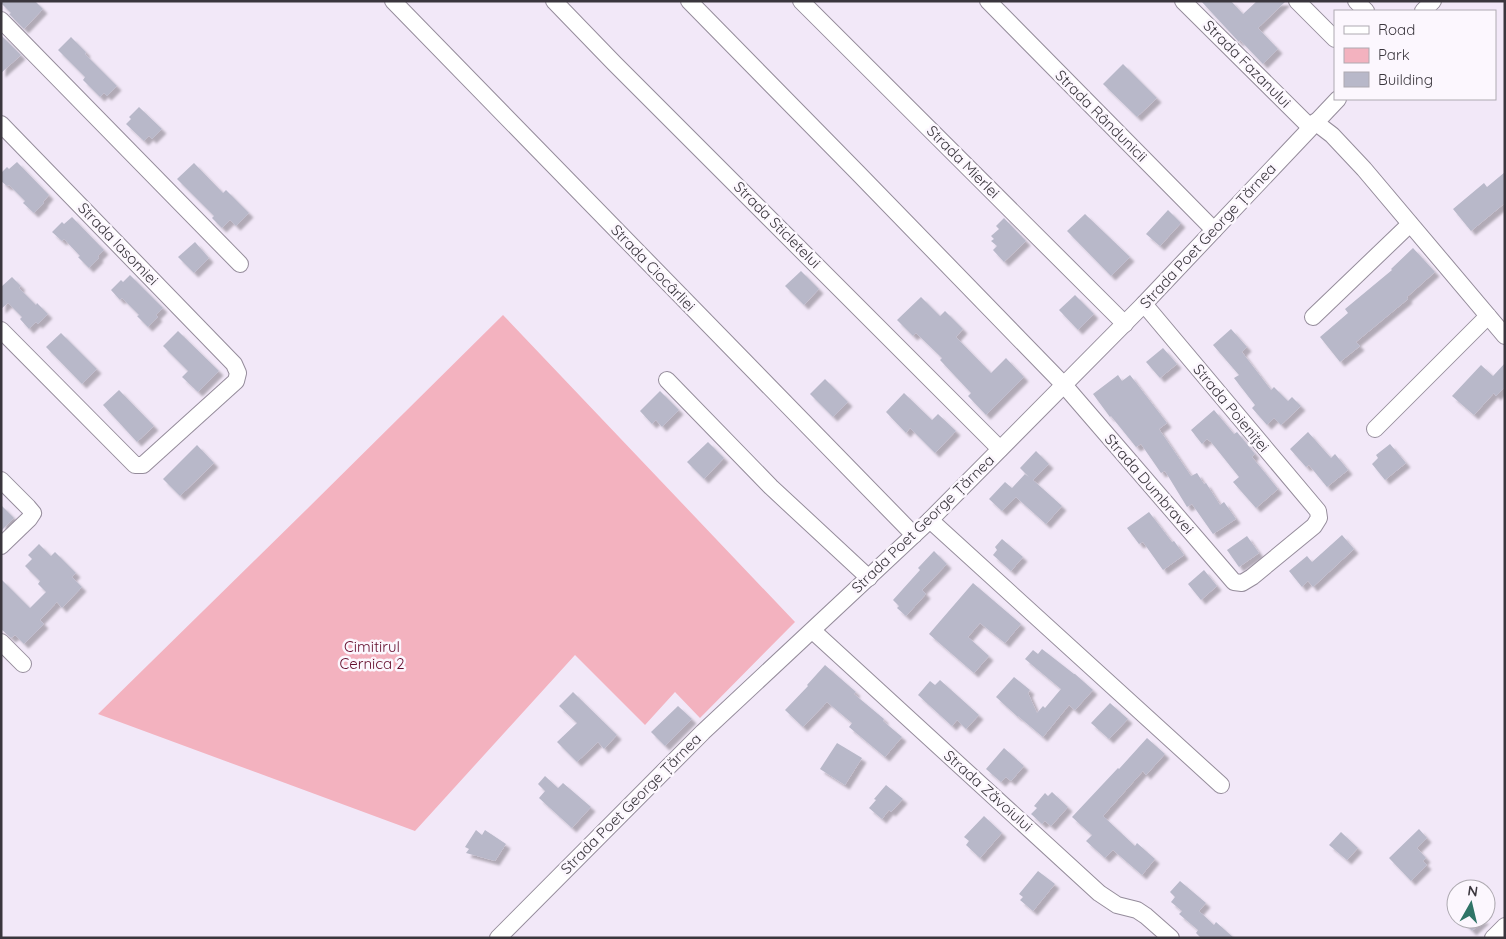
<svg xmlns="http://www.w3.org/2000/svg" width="1506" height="939" viewBox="0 0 1506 939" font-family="Quicksand,sans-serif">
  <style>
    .green { fill: #f3b2bf }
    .building { fill: #b8b8c9; filter: url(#shadow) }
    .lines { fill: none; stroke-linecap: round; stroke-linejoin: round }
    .street-casing { stroke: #958c9b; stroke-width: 18 }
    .street { stroke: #fff; stroke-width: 16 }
    .labels { text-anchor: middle; stroke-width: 5; stroke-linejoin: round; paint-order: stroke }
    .street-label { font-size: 15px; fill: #3a363d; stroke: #fcf7fe }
    .park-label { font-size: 15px; fill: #630b2b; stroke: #fcf7fe }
  </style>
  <defs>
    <filter id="shadow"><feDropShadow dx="4.5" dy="4.5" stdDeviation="1" flood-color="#0004"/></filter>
  </defs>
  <rect width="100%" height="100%" fill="#f2e8f8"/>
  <!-- green -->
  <path class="green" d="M503 315 795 622 700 718 675 692 645 725 575 655 415 831 98 714 307 509Z"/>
  <!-- building -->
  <g class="building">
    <path d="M1 1H35L43 9 24 29 9 14 11 13 1 3Z"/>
    <path d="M1201 1H1231L1243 14 1257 1H1286L1258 28 1278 49 1263 64 1240 40 1239 42Z"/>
    <path d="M1 35 21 55 1 73Z"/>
    <path d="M71 37 86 52 85 54 117 86 107 96 104 93 100 97 83 80 85 77 58 50Z"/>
    <path d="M1123 64 1157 98 1137 117 1103 84Z"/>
    <path d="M139 107 162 129 152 139 149 136 144 141 126 124 131 119 129 117Z"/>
    <path d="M17 162 49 195 43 202 44 203 34 213 23 203 25 201 9 185 7 186 1 181V173L7 167 9 169Z"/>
    <path d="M194 163 223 193 226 190 249 213 236 226 230 220 222 228 212 218 214 216 177 179Z"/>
    <path d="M1505 172V203L1471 231 1453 209 1484 183 1487 187Z"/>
    <path d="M1168 210 1181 223 1160 246 1146 234Z"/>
    <path d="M1085 214 1130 257 1111 276 1067 231Z"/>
    <path d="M72 217 104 250 98 256 99 258 89 268 78 257 80 256 64 239 62 241 52 232 62 222 64 224Z"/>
    <path d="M1004 218 1026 241 1004 262 993 250 997 246 991 241 994 239 991 236 999 229 996 226Z"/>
    <path d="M195 242 209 258 194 273 178 257Z"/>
    <path d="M1413 248 1435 272 1407 297 1408 299 1356 342 1360 346 1340 362 1320 337 1348 313 1345 309 1392 270 1391 269Z"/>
    <path d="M801 271 819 289 804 305 785 286Z"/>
    <path d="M130 275 163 308 156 315 158 317 148 327 137 316 139 315 122 298 120 300 111 290 121 280 123 282Z"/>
    <path d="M12 277 21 286 19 288 36 305 37 303 48 314 38 324 36 322 29 329 20 319 22 317 8 303 1 309V287Z"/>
    <path d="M1075 295 1094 314 1078 330 1059 310Z"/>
    <path d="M921 297 940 316 945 311 963 329 956 337 991 373 1006 358 1024 377 986 415 968 396 971 393 940 360 942 358 916 333 913 336 897 320Z"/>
    <path d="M1231 329 1247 347 1242 352 1271 390 1274 387 1288 401 1292 397 1301 406 1281 425 1274 418 1267 425 1252 408 1255 405 1234 378 1239 375 1213 345Z"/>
    <path d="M178 331 219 371 198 392 182 377 188 371 163 346Z"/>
    <path d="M61 333 97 369 82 384 46 347Z"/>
    <path d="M1163 348 1177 364 1160 378 1146 362Z"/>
    <path d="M1505 363V387L1496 396 1494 393 1474 415 1452 396 1481 365 1493 376Z"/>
    <path d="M1118 375 1122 381 1130 375 1167 423 1159 429 1191 476 1197 473 1204 484 1206 483 1220 505 1224 502 1236 519 1213 534 1192 504 1187 507 1165 471 1161 473 1141 444 1136 447 1111 416 1110 417 1093 394Z"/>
    <path d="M825 379 848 402 833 417 810 394Z"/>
    <path d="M119 390 154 426 137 442 103 405Z"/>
    <path d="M660 391 679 410 662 427 656 420 652 424 640 411Z"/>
    <path d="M904 393 932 420 938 414 956 431 935 453 910 428 906 433 886 412Z"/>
    <path d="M1214 410 1234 434 1237 432 1255 454 1252 457 1278 489 1256 508 1233 482 1239 477 1211 442 1207 439 1202 444 1191 430Z"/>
    <path d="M1308 432 1331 458 1335 454 1348 470 1327 487 1309 465 1306 467 1290 449Z"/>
    <path d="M708 442 724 458 704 479 687 462Z"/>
    <path d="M1390 444 1406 463 1385 480 1372 464 1378 458 1376 455Z"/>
    <path d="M197 445 214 463 180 496 163 479Z"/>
    <path d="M1036 451 1049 464 1033 480 1062 506 1046 524 1016 497 1002 511 989 499 1005 482 1012 488 1025 474 1029 477 1020 468Z"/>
    <path d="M1 505 14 518 1 531Z"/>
    <path d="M1149 512 1172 542 1174 541 1184 555 1163 570 1143 542 1139 544 1127 528Z"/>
    <path d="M1342 535 1354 549 1313 587 1308 581 1302 587 1289 571 1307 556 1312 562Z"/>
    <path d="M1247 536 1259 553 1239 567 1227 550Z"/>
    <path d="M1002 539 1023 557 1011 571 993 555 997 550 995 547Z"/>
    <path d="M39 544 51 556 55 552 76 573 72 577 82 587 62 608 57 602 40 620 44 624 24 644 15 635 11 638 1 629V579L30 608 46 592 38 584 40 581 25 566 32 559 28 555Z"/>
    <path d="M934 551 947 564 922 590 926 594 906 616 897 608 899 606 893 600 920 570 918 568Z"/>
    <path d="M1204 570 1217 586 1201 600 1188 584Z"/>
    <path d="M973 583 1021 624 1005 643 980 623 968 637 989 656 974 673 929 634Z"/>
    <path d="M1042 649 1074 674H1075L1093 690 1075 710 1069 705 1043 737 1018 716V717L996 697 1014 677 1030 690 1028 693 1037 713 1043 706 1045 708 1061 689 1025 659 1033 650 1038 654Z"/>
    <path d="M825 665 856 692 854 694 884 719 883 721 902 737 885 757 849 727 852 723 827 702 803 727 785 710 808 686 807 685Z"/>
    <path d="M940 680 979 715 966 729 957 720 952 726 918 695 930 681 935 685Z"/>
    <path d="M573 692 617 735 604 749 598 742 577 762 557 742 577 723 559 706Z"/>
    <path d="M1110 703 1128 719 1109 739 1091 723Z"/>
    <path d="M678 706 692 719 665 746 651 732Z"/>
    <path d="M1147 738 1165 754 1146 775 1143 771 1103 816 1135 846 1137 843 1155 859 1142 875 1113 850 1105 858 1086 841 1092 835 1072 817 1118 768 1119 769Z"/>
    <path d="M837 743 862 758 845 785 820 769Z"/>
    <path d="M1004 748 1024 766 1011 781 1006 777 1001 782 986 769Z"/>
    <path d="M545 776 558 788 563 783 591 807 572 828 539 798 545 791 538 784Z"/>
    <path d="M886 785 903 799 891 812 889 810 882 819 869 808 876 800 874 799Z"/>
    <path d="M1052 792 1068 807 1051 826 1045 821 1042 824 1031 814 1037 808 1034 806 1045 793 1048 796Z"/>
    <path d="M984 816 1002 833 980 858 966 845 969 841 964 837Z"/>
    <path d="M1419 829 1427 838 1417 848 1426 858 1423 861 1427 865 1411 881 1389 858Z"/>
    <path d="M476 830 482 835 485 830 506 844 495 861 466 853 469 849 465 847Z"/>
    <path d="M1341 832 1358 848 1347 860 1329 845Z"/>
    <path d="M1038 871 1055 884 1033 911 1020 900 1023 897 1019 894Z"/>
    <path d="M1180 881 1206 903 1199 911 1214 925 1216 922 1234 938H1201L1196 933 1198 930 1179 914 1182 911 1171 902 1175 897 1170 892Z"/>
    <path d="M1460 919H1485L1472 931Z"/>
  </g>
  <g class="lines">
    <!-- street casing -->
    <g class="street-casing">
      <g id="street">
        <path d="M393 1 914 535"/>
        <path d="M554 1 614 63 1000 449"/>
        <path d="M689 1 857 172 1064 385 1234 582 1242 583 1252 577 1314 526 1319 518 1318 511 1144 304"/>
        <path d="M801 1 1125 324"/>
        <path d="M988 1 1214 230"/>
        <path d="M1183 1 1310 127"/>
        <path d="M1297 1 1335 39"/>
        <path d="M1356 1 1366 11"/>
        <path d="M1423 11 1433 1"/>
        <path d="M1 20 240 264"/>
        <path d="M1315 122 1332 135 1364 169 1505 336"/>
        <path d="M1 124 234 364 238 373 236 381 143 465H135L1 330"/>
        <path d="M1313 317 1410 224"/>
        <path d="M667 380 771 487 869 578"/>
        <path d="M1375 429 1488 316"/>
        <path d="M1 480 28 507 33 513 29 519 1 546"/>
        <path d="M930 520 1221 785"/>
        <path d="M813 631 1099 893 1117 905 1137 910 1146 916 1171 938"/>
        <path d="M1 642 23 664"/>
        <path d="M498 938 703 732 930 520 1144 304 1338 99"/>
        <path d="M1493 938 1505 926"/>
      </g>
    </g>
    <!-- street -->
    <use href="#street" class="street"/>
  </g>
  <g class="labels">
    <!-- street labels -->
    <g class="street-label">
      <text transform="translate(1247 64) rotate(45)" y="5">Strada Fazanului</text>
      <text transform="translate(1101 116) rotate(45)" y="5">Strada Rândunicii</text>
      <text transform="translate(963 162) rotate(45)" y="5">Strada Mierlei</text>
      <text transform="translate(777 225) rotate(45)" y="5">Strada Sticletelui</text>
      <text transform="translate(1208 236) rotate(-47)" y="5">Strada Poet George Țărnea</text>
      <text transform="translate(118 244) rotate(46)" y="5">Strada Iasomiei</text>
      <text transform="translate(653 268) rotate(46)" y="5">Strada Ciocârliei</text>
      <text transform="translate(1231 408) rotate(50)" y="5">Strada Poieniței</text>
      <text transform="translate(1149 484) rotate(49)" y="5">Strada Dumbravei</text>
      <text transform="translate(923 524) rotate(-44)" y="5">Strada Poet George Țărnea</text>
      <text transform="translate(988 791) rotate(42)" y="5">Strada Zăvoiului</text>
      <text transform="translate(631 804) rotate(-45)" y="5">Strada Poet George Țărnea</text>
    </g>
    <!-- park labels -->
    <g class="park-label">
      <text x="372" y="652">Cimitirul<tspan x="372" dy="17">Cernica 2</tspan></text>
    </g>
  </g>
  <!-- border -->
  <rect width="1506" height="939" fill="none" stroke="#3a363d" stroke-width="5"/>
  <!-- legend -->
  <rect x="1334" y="10" width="162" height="90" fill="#fcf7fe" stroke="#aeaab1"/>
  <rect x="1344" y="26" width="25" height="8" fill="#ffffff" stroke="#aeaab1"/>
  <text x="1378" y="35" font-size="15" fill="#3a363d">Road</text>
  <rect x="1344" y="48" width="25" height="15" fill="#f3b2bf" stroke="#aeaab1"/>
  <text x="1378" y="60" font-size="15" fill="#3a363d">Park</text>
  <rect x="1344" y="72" width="25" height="15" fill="#b8b8c9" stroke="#aeaab1"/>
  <text x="1378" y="85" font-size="15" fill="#3a363d">Building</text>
  <!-- north arrow -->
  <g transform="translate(1471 904) rotate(8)"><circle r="24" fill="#fcf7fe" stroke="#aeaab1"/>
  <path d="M0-4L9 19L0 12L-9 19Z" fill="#2f7467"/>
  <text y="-8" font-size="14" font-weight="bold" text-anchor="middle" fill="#3a363d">N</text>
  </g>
</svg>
